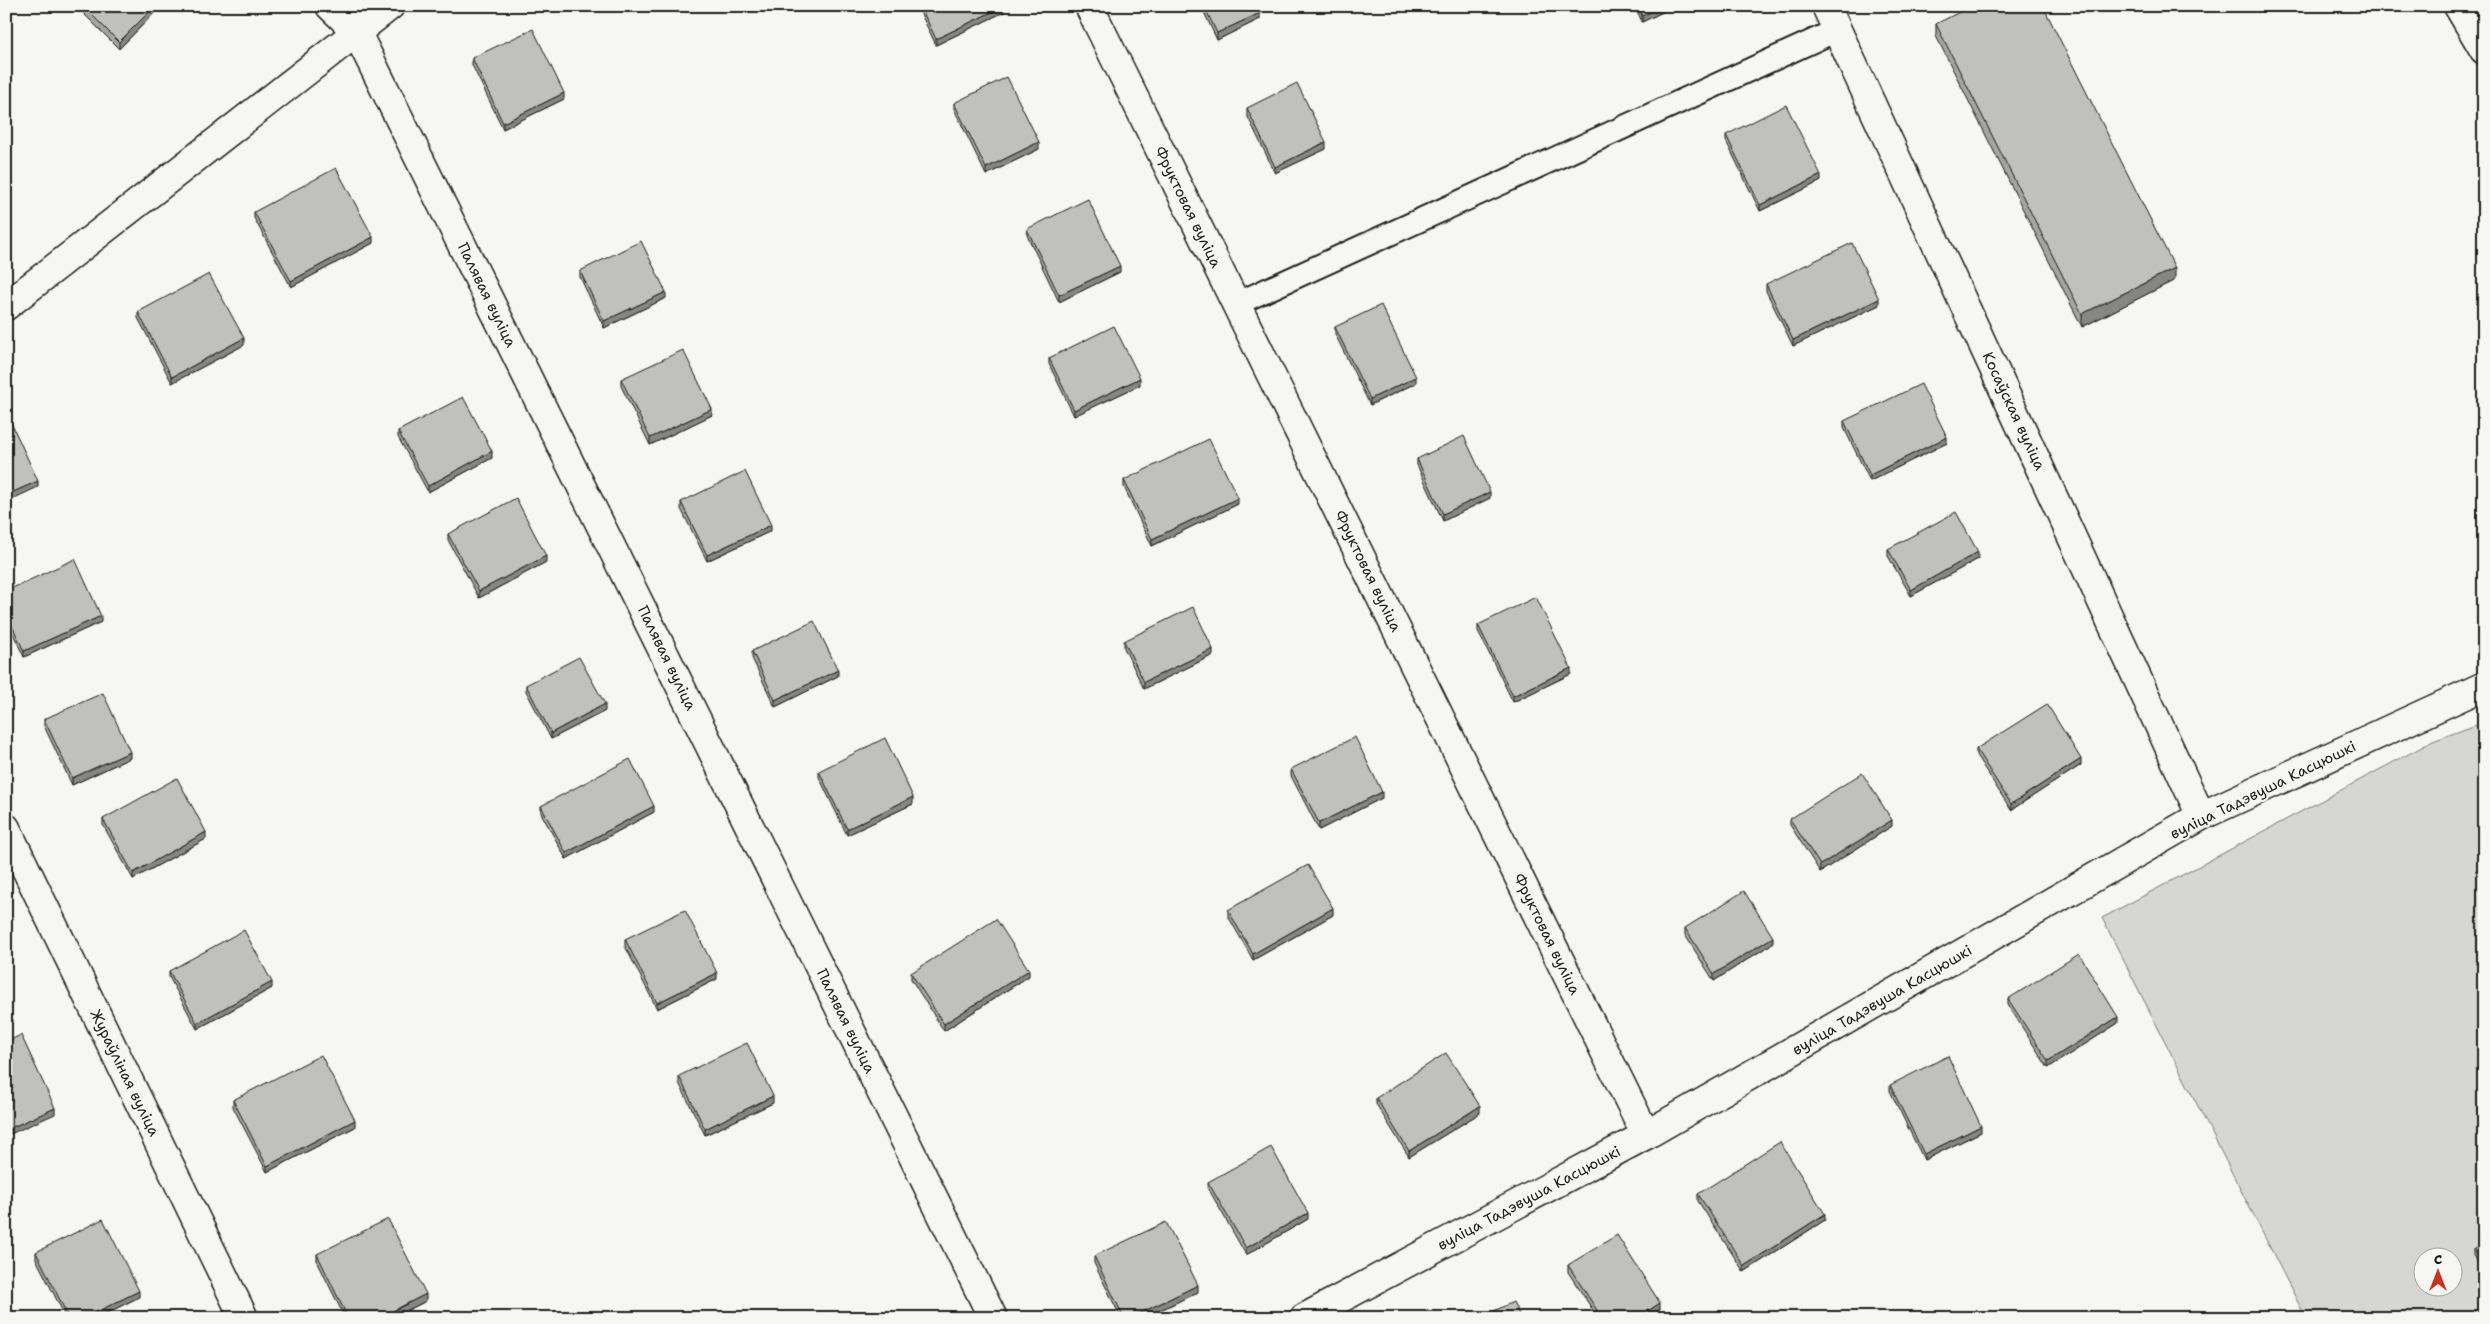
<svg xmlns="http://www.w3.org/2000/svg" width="2490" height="1324" viewBox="0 0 2490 1324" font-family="'Shantell Sans',sans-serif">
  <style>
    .green { fill: #d6d6d2; stroke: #797977; fill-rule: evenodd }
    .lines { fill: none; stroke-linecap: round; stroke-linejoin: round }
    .service-casing { stroke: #1c1c1c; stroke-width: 26 }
    .minor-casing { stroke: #1c1c1c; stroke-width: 31 }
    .primary-casing { stroke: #1c1c1c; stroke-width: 31 }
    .service { stroke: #f6f6f2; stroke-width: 22 }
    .minor { stroke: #f6f6f2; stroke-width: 28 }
    .primary { stroke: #f6f6f2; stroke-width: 28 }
    .wall { fill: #a5a5a3; stroke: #1c1c1c }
    .shaded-wall { fill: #868684; stroke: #1c1c1c }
    .building { fill: #c0c0bd; stroke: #1c1c1c }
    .labels { text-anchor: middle; stroke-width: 4.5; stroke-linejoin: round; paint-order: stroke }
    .street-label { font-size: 15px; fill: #1c1c1c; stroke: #f6f6f2 }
  </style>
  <rect width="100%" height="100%" fill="#f6f6f2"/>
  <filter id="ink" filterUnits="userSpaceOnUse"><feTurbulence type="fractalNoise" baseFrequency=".02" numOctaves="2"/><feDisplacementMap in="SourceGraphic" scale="10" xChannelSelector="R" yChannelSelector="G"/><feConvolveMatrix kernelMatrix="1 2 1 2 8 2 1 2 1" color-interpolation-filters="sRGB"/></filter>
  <g filter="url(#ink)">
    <!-- green -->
    <path class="green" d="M2484 722V1318H2306L2102 918 2433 741ZM2422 1256H2452V1286H2422Z"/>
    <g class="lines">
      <!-- service casing -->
      <g class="service-casing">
        <path id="service" d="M1236 304 1837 30"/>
      </g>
      <!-- minor casing -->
      <g class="minor-casing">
        <g id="minor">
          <path d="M330 6 356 31 993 1318"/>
          <path d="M1089 6 1646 1135"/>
          <path d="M1826 6 2201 816"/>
          <path d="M6 306 390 6"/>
          <path d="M6 828 244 1318"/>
          <path d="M1304 1318 1646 1135 2201 816 2484 686"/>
        </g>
      </g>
      <!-- primary casing -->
      <g class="primary-casing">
        <path id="primary" d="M2458 6 2484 50"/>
      </g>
      <!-- service -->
      <use href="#service" class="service"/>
      <!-- minor -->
      <use href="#minor" class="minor"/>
      <!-- primary -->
      <use href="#primary" class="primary"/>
    </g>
    <!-- wall -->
    <g class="wall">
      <path d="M76 6H161L119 49Z"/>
      <path d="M650 6H664L655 12Z"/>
      <path d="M917 6H1004V12L936 45Z"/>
      <path d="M1201 6H1257L1260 19 1217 40Z"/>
      <path d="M1635 6H1675L1642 22Z"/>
      <path d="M1936 24 2175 280 2082 327 1936 36Z"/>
      <path d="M472 58 564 99 503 129 472 65Z"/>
      <path d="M954 103 1039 149 986 175 954 109Z"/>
      <path d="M1247 108 1326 149 1275 173 1247 115Z"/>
      <path d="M1726 135 1821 181 1760 211 1726 141Z"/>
      <path d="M254 212 373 243 291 287 254 218Z"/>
      <path d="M1027 229 1120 272 1059 302 1027 235Z"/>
      <path d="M580 271 666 298 604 328 580 277Z"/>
      <path d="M1766 284 1879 305 1793 346 1766 291Z"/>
      <path d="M138 312 244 345 172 383 138 318Z"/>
      <path d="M1335 327 1416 383 1370 405 1335 334Z"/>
      <path d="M1049 358 1140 385 1074 416 1049 364Z"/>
      <path d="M621 379 712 415 650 445 621 386Z"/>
      <path d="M1844 421 1947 443 1870 481 1844 428Z"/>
      <path d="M398 431 492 458 428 492 398 437Z"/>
      <path d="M1417 459 1490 498 1443 521 1417 465Z"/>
      <path d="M1124 480 1238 504 1152 546 1124 487Z"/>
      <path d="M681 502 771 531 707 561 681 509Z"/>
      <path d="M448 534 546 562 479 598 448 540Z"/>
      <path d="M1888 549 1978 559 1911 596 1888 556Z"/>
      <path d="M6 591 101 622 24 657 6 619Z"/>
      <path d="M1478 625 1571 674 1513 702 1478 631Z"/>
      <path d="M1124 641 1213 655 1144 689 1124 648Z"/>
      <path d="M752 651 838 676 775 707 752 658Z"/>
      <path d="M526 685 605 711 551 739 526 691Z"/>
      <path d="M44 719 130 758 72 785 44 726Z"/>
      <path d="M1976 749 2081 765 2011 810 1976 755Z"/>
      <path d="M1291 769 1382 798 1319 830 1291 776Z"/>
      <path d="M819 771 913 804 847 835 819 777Z"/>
      <path d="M541 806 654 812 566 859 541 813Z"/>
      <path d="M103 819 206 839 133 879 103 825Z"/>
      <path d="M1790 819 1892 826 1820 872 1790 825Z"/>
      <path d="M1228 910 1333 915 1253 960 1228 916Z"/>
      <path d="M1685 928 1773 943 1714 981 1685 935Z"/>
      <path d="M625 939 717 979 657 1009 625 946Z"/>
      <path d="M169 971 272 988 197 1029 169 977Z"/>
      <path d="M911 973 1029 976 944 1031 911 979Z"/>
      <path d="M2008 999 2118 1023 2048 1068 2008 1005Z"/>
      <path d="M679 1076 773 1103 705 1135 679 1083Z"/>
      <path d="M1890 1085 1981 1132 1924 1160 1890 1091Z"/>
      <path d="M1376 1098 1480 1113 1409 1157 1376 1104Z"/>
      <path d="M233 1100 355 1127 267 1172 233 1107Z"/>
      <path d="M1208 1182 1308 1219 1246 1255 1208 1188Z"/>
      <path d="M1698 1194 1825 1220 1744 1272 1698 1201Z"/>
      <path d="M2484 1244V1275L2474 1255V1249Z"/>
      <path d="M36 1252 139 1297 97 1318H66L36 1259Z"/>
      <path d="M317 1254 426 1301 392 1318H345L317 1261Z"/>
      <path d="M1094 1256 1198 1292 1144 1318H1121L1094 1263Z"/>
      <path d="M1568 1265 1660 1309 1647 1318H1598L1568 1272Z"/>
    </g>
    <!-- shaded-wall -->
    <g class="shaded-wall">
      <path d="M155 6H161L119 49V42Z"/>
      <path d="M655 6H664L655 12Z"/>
      <path d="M1004 6V12L936 45V39Z"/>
      <path d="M1662 6H1675L1642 22V16Z"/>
      <path d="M1260 13V19L1217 40V33Z"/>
      <path d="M564 93V99L503 129V123Z"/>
      <path d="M1039 142V149L986 175V168Z"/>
      <path d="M1326 142V149L1275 173V167Z"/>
      <path d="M1821 175V181L1760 211V205Z"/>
      <path d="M373 237V243L291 287V281Z"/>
      <path d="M1120 266V272L1059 302V295Z"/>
      <path d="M2175 268V280L2082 327V314Z"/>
      <path d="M666 292V298L604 328V321Z"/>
      <path d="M1879 299V305L1793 346V340Z"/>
      <path d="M244 338V345L172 383V377Z"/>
      <path d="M1416 377V383L1370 405V399Z"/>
      <path d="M1140 378V385L1074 416V410Z"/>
      <path d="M712 409V415L650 445V438Z"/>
      <path d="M1947 437V443L1870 481V475Z"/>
      <path d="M492 451V458L428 492V486Z"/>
      <path d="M38 481V487L6 502V495Z"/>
      <path d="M1490 492V498L1443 521V514Z"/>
      <path d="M1238 498V504L1152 546V539Z"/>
      <path d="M771 525V531L707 561V555Z"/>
      <path d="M1978 552V559L1911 596V590Z"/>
      <path d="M546 556V562L479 598V591Z"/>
      <path d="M101 616V622L24 657V651Z"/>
      <path d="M1213 649V655L1144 689V682Z"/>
      <path d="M1571 668V674L1513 702V696Z"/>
      <path d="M838 670V676L775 707V700Z"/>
      <path d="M605 704V711L551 739V733Z"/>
      <path d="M130 752V758L72 785V778Z"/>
      <path d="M2081 759V765L2011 810V804Z"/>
      <path d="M1382 792V798L1319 830V823Z"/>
      <path d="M913 797V804L847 835V829Z"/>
      <path d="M654 806V812L566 859V853Z"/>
      <path d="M1892 820V826L1820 872V865Z"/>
      <path d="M206 832V839L133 879V873Z"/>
      <path d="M1333 908V915L1253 960V954Z"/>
      <path d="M1773 937V943L1714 981V974Z"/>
      <path d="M1029 970V976L944 1031V1024Z"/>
      <path d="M717 973V979L657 1009V1003Z"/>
      <path d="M272 982V988L197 1029V1023Z"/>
      <path d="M2118 1017V1023L2048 1068V1061Z"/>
      <path d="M773 1096V1103L705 1135V1129Z"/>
      <path d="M1480 1106V1113L1409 1157V1151Z"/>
      <path d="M55 1108V1114L6 1136V1130Z"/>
      <path d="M355 1120V1127L267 1172V1166Z"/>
      <path d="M1981 1126V1132L1924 1160V1154Z"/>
      <path d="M1308 1213V1219L1246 1255V1248Z"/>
      <path d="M1825 1214V1220L1744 1272V1266Z"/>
      <path d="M1198 1285V1292L1144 1318H1130Z"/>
      <path d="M139 1291V1297L97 1318H84Z"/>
      <path d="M426 1294V1301L392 1318H379Z"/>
      <path d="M1660 1303V1309L1647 1318H1637Z"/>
    </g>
    <!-- building -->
    <g class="building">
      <path d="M83 6H155L119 42Z"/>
      <path d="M920 6H1004L936 39Z"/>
      <path d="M1204 6H1257L1260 13 1217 33Z"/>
      <path d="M1638 6H1662L1642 16Z"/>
      <path d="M1971 6H2043L2175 268 2082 314 1936 24Z"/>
      <path d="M533 29 564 93 503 123 472 58Z"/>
      <path d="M1007 77 1039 142 986 168 954 103Z"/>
      <path d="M1297 83 1326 142 1275 167 1247 108Z"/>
      <path d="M1786 105 1821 175 1760 205 1726 135Z"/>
      <path d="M336 168 373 237 291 281 254 212Z"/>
      <path d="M1088 199 1120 266 1059 295 1027 229Z"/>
      <path d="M641 241 666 292 604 321 580 271Z"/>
      <path d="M1852 243 1879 299 1793 340 1766 284Z"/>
      <path d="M209 274 244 338 172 377 138 312Z"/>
      <path d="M1381 305 1416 377 1370 399 1335 327Z"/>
      <path d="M1114 326 1140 378 1074 410 1049 358Z"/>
      <path d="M683 350 712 409 650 438 621 379Z"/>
      <path d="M1921 384 1947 437 1870 475 1844 421Z"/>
      <path d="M463 397 492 451 428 486 398 431Z"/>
      <path d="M7 414 38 481 6 495V415Z"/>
      <path d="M1464 436 1490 492 1443 514 1417 459Z"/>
      <path d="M1209 439 1238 498 1152 539 1124 480Z"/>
      <path d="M745 471 771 525 707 555 681 502Z"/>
      <path d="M516 498 546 556 479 591 448 534Z"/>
      <path d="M1956 512 1978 552 1911 590 1888 549Z"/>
      <path d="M75 559 101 616 24 651 6 613V591Z"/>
      <path d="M1536 597 1571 668 1513 696 1478 625Z"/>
      <path d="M1193 607 1213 649 1144 682 1124 641Z"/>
      <path d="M814 621 838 670 775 700 752 651Z"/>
      <path d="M579 657 605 704 551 733 526 685Z"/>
      <path d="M103 693 130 752 72 778 44 719Z"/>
      <path d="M2047 704 2081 759 2011 804 1976 749Z"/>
      <path d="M1355 737 1382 792 1319 823 1291 769Z"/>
      <path d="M885 738 913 797 847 829 819 771Z"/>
      <path d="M630 759 654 806 566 853 541 806Z"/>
      <path d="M1862 773 1892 820 1820 865 1790 819Z"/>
      <path d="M177 778 206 832 133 873 103 819Z"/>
      <path d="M1308 865 1333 908 1253 954 1228 910Z"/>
      <path d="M1744 891 1773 937 1714 974 1685 928Z"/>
      <path d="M685 910 717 973 657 1003 625 939Z"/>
      <path d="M996 919 1029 970 944 1024 911 973Z"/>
      <path d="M244 930 272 982 197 1023 169 971Z"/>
      <path d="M2079 954 2118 1017 2048 1061 2008 999Z"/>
      <path d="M21 1035 55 1108 6 1130V1042Z"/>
      <path d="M747 1043 773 1096 705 1129 679 1076Z"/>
      <path d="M1446 1053 1480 1106 1409 1151 1376 1098Z"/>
      <path d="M321 1055 355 1120 267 1166 233 1100Z"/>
      <path d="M1948 1056 1981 1126 1924 1154 1890 1085Z"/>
      <path d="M1780 1142 1825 1214 1744 1266 1698 1194Z"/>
      <path d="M1271 1147 1308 1213 1246 1248 1208 1182Z"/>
      <path d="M103 1219 139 1291 84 1318H69L36 1252Z"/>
      <path d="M388 1219 426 1294 379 1318H348L317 1254Z"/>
      <path d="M1166 1222 1198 1285 1130 1318H1124L1094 1256Z"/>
      <path d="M1617 1235 1660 1303 1637 1318H1602L1568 1265Z"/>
      <path d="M2484 1244V1268L2474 1249Z"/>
      <path d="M1513 1302 1521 1318H1479Z"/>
    </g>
  </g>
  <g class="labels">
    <!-- street labels -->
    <g class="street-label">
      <text transform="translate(1188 207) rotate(64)" y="5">Фруктовая вуліца</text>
      <text transform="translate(487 295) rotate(64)" y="5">Палявая вуліца</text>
      <text transform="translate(2014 411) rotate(65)" y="5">Косаўская вуліца</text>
      <text transform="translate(1368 571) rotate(64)" y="5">Фруктовая вуліца</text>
      <text transform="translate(667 658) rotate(64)" y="5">Палявая вуліца</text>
      <text transform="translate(2263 790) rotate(-26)" y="5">вуліца Тадэвуша Касцюшкі</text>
      <text transform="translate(1547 934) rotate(64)" y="5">Фруктовая вуліца</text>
      <text transform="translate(1882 1000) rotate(-30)" y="5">вуліца Тадэвуша Касцюшкі</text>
      <text transform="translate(846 1021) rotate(64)" y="5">Палявая вуліца</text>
      <text transform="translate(125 1073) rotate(64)" y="5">Жураўліная вуліца</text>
      <text transform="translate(1529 1198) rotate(-28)" y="5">вуліца Тадэвуша Касцюшкі</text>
    </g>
  </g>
  <!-- margin -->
  <rect width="2490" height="1324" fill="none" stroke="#f6f6f2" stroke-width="25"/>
  <rect x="12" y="12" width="2465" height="1299" fill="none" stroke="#1c1c1c" stroke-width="2" filter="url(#ink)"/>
  <!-- north arrow -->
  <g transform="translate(2438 1272)"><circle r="24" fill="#f6f6f2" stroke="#9f9f9c"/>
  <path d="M0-4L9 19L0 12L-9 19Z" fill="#c8321e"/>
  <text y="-8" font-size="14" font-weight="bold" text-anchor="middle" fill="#1c1c1c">С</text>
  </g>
</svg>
